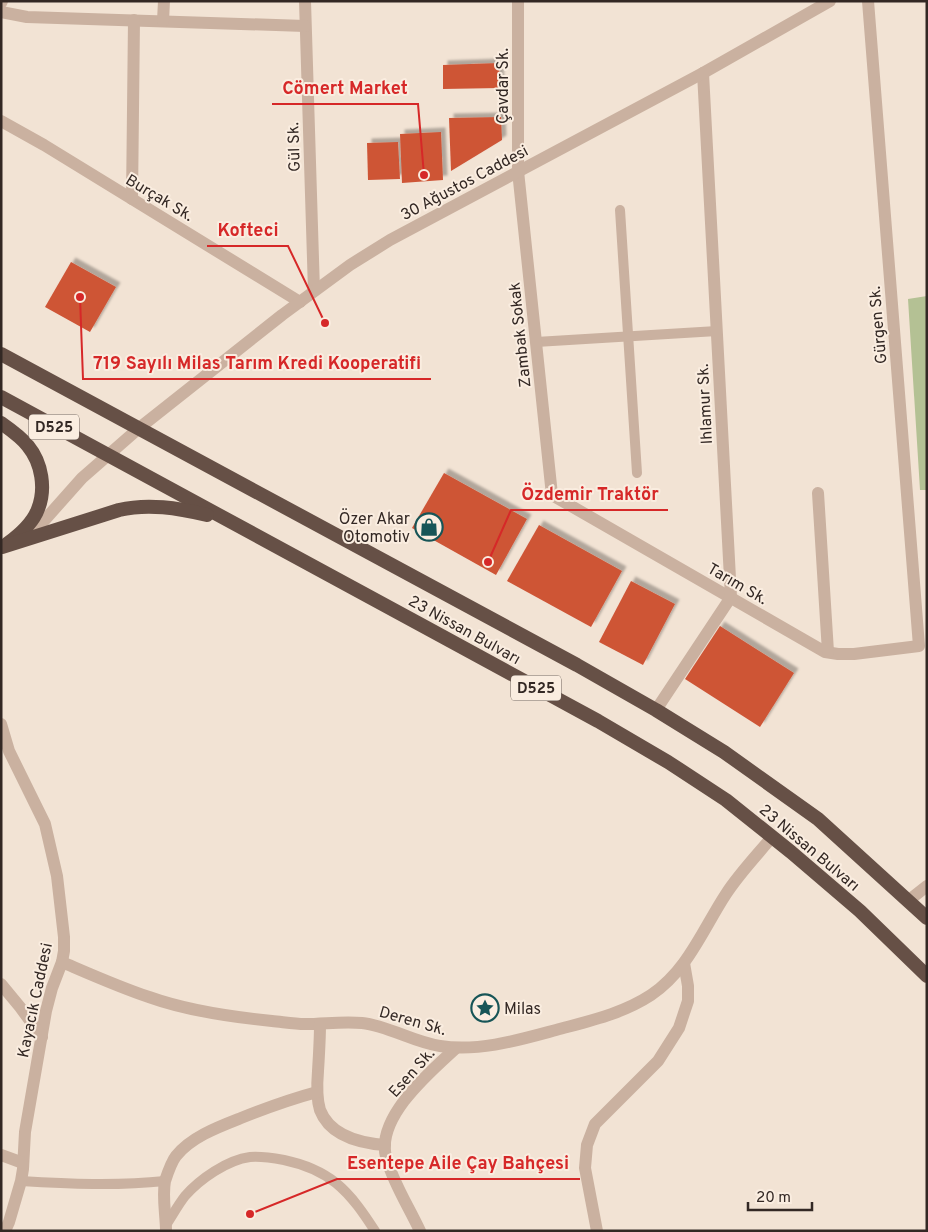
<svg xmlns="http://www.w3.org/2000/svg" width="928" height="1232" viewBox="0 0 928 1232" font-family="Overpass,sans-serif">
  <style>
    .green { fill: #b4c194 }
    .building { fill: #ce5436; filter: url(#shadow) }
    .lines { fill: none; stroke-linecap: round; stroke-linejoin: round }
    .service { stroke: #cab1a0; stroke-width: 10 }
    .minor { stroke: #cab1a0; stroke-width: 12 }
    .tertiary { stroke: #cab1a0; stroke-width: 12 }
    .trunk { stroke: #665046; stroke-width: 14 }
    .labels { text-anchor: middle; stroke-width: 4; stroke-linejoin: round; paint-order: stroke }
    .shield { fill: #faede0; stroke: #6f635c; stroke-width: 1 }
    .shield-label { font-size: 15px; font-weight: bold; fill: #332824 }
    .street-label { font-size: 16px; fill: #332824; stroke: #faede0 }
    .poi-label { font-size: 16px; fill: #332824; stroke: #faede0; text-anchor: end }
    .leader { fill: none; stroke: #d62828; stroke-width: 2 }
    .callout-dot { fill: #d62828; stroke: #faede0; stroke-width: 2 }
    .callout-label { font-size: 18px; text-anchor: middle; font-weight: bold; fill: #d62828; stroke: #faede0; stroke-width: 4; stroke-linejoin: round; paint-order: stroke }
  </style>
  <defs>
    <filter id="shadow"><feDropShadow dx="4.5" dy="-4.5" stdDeviation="1" flood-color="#0004"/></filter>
  </defs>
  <rect width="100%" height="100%" fill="#f2e3d4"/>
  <!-- green -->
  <path class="green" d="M927 296V490H920L908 299Z"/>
  <!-- building -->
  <g class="building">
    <path d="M499 63 500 88 443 89V65Z"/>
    <path d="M501 117 502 140 451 171 449 118Z"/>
    <path d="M441 132 443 180 402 183 400 134Z"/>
    <path d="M398 142 400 179 368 180 367 143Z"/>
    <path d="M71 262 116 287 90 332 45 307Z"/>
    <path d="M444 473 527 519 496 575 412 528Z"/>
    <path d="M539 525 622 571 591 627 507 581Z"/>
    <path d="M631 581 675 604 643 665 599 642Z"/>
    <path d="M720 626 794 673 760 727 685 679Z"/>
  </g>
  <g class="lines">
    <!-- service -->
    <g class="service">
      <path d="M620 210 637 473"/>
      <path d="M536 342 717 331"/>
      <path d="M21 1181C69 1184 117 1186 165 1181"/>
      <path d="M166 1225C172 1216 178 1205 185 1196 200 1179 227 1160 250 1157 261 1156 273 1158 284 1160 303 1164 321 1171 336 1183 352 1196 364 1214 375 1231"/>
    </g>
    <!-- minor -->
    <g class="minor">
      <path d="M305 1 314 291"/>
      <path d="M518 1V171L552 495 825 652 838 654H854L919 646 868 1"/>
      <path d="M1 3 2 1"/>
      <path d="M1 12 27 17 305 26"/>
      <path d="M163 21 164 1"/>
      <path d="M1 121 44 145 300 302"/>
      <path d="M132 199 134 20"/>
      <path d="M818 493 828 652"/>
      <path d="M656 710 731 597 703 73"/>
      <path d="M1 724 9 751 45 824 57 876 64 937V951L62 962 52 988 46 1011 25 1132 23 1169 21 1181 9 1222 5 1231"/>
      <path d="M908 901 927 886"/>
      <path d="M62 962C90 974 119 987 149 997 188 1011 231 1017 272 1021 283 1022 294 1024 305 1024 324 1024 343 1021 362 1023 389 1026 413 1042 440 1046 479 1052 519 1040 556 1030 589 1021 622 1014 651 995 688 970 703 929 726 894 738 875 757 855 772 837"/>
      <path d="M1 984 20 1007 42 1037"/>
      <path d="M320 1024C320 1039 319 1055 318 1071 317 1083 316 1097 320 1110 330 1136 359 1143 385 1145"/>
      <path d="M1 1155 23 1163"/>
      <path d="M166 1231C166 1215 162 1197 165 1181 167 1175 172 1161 176 1156 191 1137 218 1127 241 1118 266 1108 291 1099 317 1092"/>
      <path d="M420 1231C409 1207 393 1183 386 1157 376 1117 430 1072 456 1048"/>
      <path d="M597 1231 585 1168 587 1145 595 1124 658 1061 679 1028 688 1001V986L684 963"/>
    </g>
    <!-- tertiary -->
    <path class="tertiary" d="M20 539 42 523 82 478 138 429 282 315 350 265 390 240 703 73 830 1"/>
    <!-- trunk -->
    <g class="trunk">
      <path d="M1 354 577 665 656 710 724 752 818 819 927 918"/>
      <path d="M1 397 425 627 598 721 668 762 726 800 791 852 860 911 927 976"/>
      <path d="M1 423C11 430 21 437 28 446 42 463 46 489 38 509 33 523 18 536 7 544"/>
      <path d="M2 547 119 510C148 503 178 508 207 515"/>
    </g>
  </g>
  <!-- icons -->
  <defs>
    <g id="shop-ring" transform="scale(1.4375)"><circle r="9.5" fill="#faede0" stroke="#175557" stroke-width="1.5"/><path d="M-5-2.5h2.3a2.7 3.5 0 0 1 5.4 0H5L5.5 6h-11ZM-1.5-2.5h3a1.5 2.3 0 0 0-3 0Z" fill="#175557"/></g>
    <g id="sight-ring" transform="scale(1.4375)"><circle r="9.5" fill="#faede0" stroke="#175557" stroke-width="1.5"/><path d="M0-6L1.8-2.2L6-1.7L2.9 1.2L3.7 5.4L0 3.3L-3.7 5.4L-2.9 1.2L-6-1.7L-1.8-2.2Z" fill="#175557"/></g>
  </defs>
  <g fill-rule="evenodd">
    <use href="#shop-ring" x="429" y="527"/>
    <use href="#sight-ring" x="485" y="1008"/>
  </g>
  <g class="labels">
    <!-- shield labels -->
    <g class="shield">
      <rect x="29" y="414.5" width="50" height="25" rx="4"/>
      <rect x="511" y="675.5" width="50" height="25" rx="4"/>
    </g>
    <g class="shield-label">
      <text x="54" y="432">D525</text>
      <text x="536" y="693">D525</text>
    </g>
    <!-- street labels -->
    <g class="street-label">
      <text transform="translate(502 86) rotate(-90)" y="6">Çavdar Sk.</text>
      <text transform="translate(293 147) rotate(-92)" y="6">Gül Sk.</text>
      <text transform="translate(464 182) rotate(-28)" y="6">30 Ağustos Caddesi</text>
      <text transform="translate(160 197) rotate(31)" y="6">Burçak Sk.</text>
      <text transform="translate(877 325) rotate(-95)" y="6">Gürgen Sk.</text>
      <text transform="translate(519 335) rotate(-96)" y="6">Zambak Sokak</text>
      <text transform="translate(704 404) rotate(-93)" y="6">Ihlamur Sk.</text>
      <text transform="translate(738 583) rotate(30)" y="6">Tarım Sk.</text>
      <text transform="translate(465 629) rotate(29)" y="6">23 Nissan Bulvarı</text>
      <text transform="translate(810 847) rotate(40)" y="6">23 Nissan Bulvarı</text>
      <text transform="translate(34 1000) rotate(-78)" y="6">Kayacık Caddesi</text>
      <text transform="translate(413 1020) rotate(16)" y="6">Deren Sk.</text>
      <text transform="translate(411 1072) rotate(-48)" y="6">Esen Sk.</text>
    </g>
    <!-- poi labels -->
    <g class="poi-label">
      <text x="410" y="524">Özer Akar<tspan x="410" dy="18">Otomotiv</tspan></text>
      <text x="504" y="1014" text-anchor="start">Milas</text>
    </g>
  </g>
  <!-- callouts -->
  <path class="leader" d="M424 175L418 104H272M325 323L288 246H207M80 297L83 379H431M488 562L511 510H668M250 1214L337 1179H580"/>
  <g class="callout-dot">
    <circle cx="424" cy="175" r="5"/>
    <circle cx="325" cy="323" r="5"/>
    <circle cx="80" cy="297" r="5"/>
    <circle cx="488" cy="562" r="5"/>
    <circle cx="250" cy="1214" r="5"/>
  </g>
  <g class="callout-label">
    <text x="345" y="94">Cömert Market</text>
    <text x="248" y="236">Kofteci</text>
    <text x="257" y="369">719 Sayılı Milas Tarım Kredi Kooperatifi</text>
    <text x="590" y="500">Özdemir Traktör</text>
    <text x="458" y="1169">Esentepe Aile Çay Bahçesi</text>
  </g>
  <!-- border -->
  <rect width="928" height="1232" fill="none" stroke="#332824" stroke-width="5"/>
  <!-- scale -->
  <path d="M748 1202v8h64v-8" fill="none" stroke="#332824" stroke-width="2.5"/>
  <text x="756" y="1202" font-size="15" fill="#332824" stroke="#faede0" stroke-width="4" paint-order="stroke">20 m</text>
</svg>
